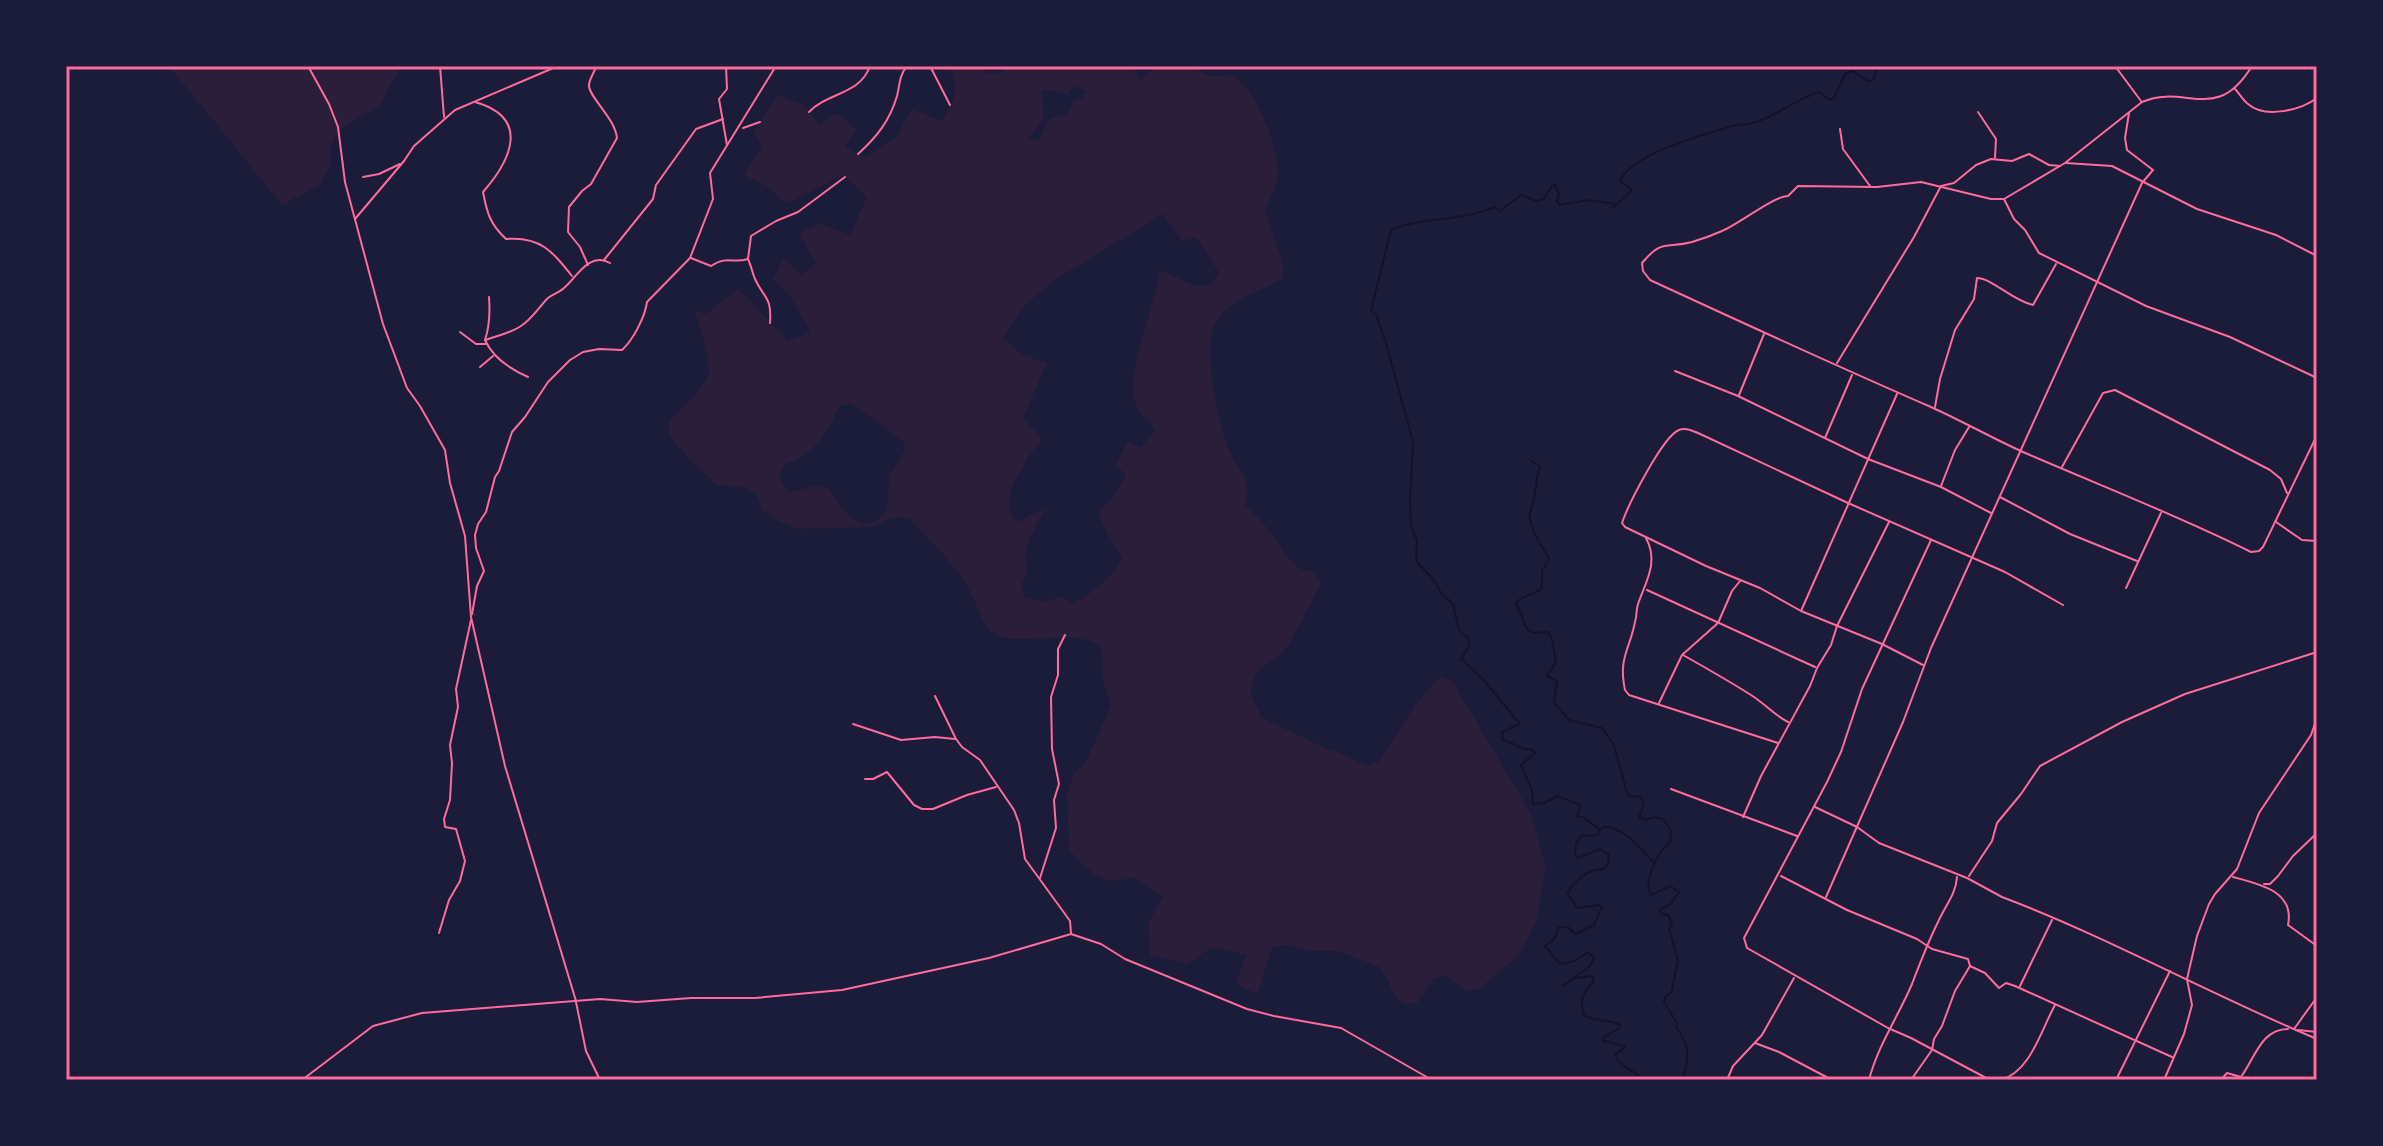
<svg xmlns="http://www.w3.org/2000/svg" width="2383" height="1146" viewBox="0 0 2383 1146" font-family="'IBM Plex Serif',serif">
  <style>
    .green { fill: #2a1e3b; fill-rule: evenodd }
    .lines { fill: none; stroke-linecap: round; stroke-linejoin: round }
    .stream { stroke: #12122b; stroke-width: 2 }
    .minor { stroke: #ff6b9d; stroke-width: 2 }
    .tertiary { stroke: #ff6b9d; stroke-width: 2 }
    .neatline { fill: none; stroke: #ff6b9d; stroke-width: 3 }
  </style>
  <rect width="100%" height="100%" fill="#1b1b3a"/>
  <!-- green -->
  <g class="green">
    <path d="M169 66H401L379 106 339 130 330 147V168L320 185 282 205Z"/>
    <path d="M948 66H982L987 74H1000L1008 66H1137L1134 69 1140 79 1158 66H1192C1206 78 1216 77 1233 75 1257 91 1277 144 1278 173 1278 186 1270 198 1265 209L1284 266 1282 279C1258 293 1233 298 1216 322 1201 343 1219 431 1231 454 1242 476 1251 478 1245 505L1264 524 1291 561 1301 569 1313 572 1322 582 1290 643 1282 654 1259 670 1253 681 1251 695 1262 718 1332 751C1346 753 1354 762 1368 766L1379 761 1415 705 1441 676 1453 682 1531 814 1546 867 1536 921 1524 947 1516 958 1480 988 1467 992 1446 975 1433 979 1417 1003 1403 1004 1394 993 1381 968 1339 951H1312L1286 945 1273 947C1266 963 1264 979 1257 994L1236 984 1246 955 1212 947 1187 964 1150 955 1148 923 1163 897 1135 877C1098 887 1094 874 1069 850L1067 794 1073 776 1087 760 1111 705C1108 698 1105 690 1104 682 1102 672 1104 660 1101 651 1090 624 1020 648 996 635 984 628 979 611 974 599 959 567 932 543 909 518L894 517 870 527 796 529 772 518 762 509 757 494 744 487 717 485 688 458 670 436 668 424C678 408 699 394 707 379 714 365 699 326 694 310L706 314 738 288 788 341 811 332 788 293 773 279 784 258 802 275 816 263 799 234 819 223 850 235 867 197 843 175 786 204 769 187 744 175 762 147 753 133 778 95 802 104 820 125 837 113 856 129 845 147 864 157 896 138 911 109 942 121C955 96 961 93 948 66ZM1073 86 1086 91 1082 98 1074 101 1068 113 1048 120 1038 141 1029 139 1044 117 1042 89 1068 94ZM1163 214 1182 241 1196 237 1219 273 1210 285 1196 286 1160 270C1156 302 1127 371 1134 399 1137 411 1148 421 1156 429L1140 448 1129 441 1115 464 1126 475 1111 500 1099 510C1101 530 1115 541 1122 559 1109 580 1094 592 1073 604L1062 596 1044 602 1025 597 1021 585C1031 569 1025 569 1026 553 1027 537 1039 522 1047 509L1036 512 1019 522C991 503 1029 458 1042 438L1023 418 1047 363 1023 355 1003 338 1023 307 1055 280ZM851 403 904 442 905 450 889 475 887 509C864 543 842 508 828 488L815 486 789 492C779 484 776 475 785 464 814 455 827 434 839 407Z"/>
  </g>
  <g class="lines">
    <!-- stream -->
    <g class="stream">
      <path d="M1531 461 1540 466C1534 483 1537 498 1529 515L1534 533 1549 559 1542 571V588C1534 595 1524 595 1516 602L1527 629 1533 633 1548 632 1552 639 1556 662 1547 676 1557 681 1554 703 1569 720 1602 728 1614 745 1627 793 1630 796 1641 797 1644 804 1639 817 1645 820 1653 817 1663 819 1671 830 1670 843C1658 850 1643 881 1651 895L1670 886 1679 892 1671 904 1660 910 1662 914 1668 915 1672 923 1669 929 1678 961 1671 993 1665 997 1664 1002 1677 1023 1676 1027C1692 1048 1688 1058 1683 1080"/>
      <path d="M1601 829 1603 827C1624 826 1641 849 1655 864"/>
      <path d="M1644 1080C1634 1070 1620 1068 1615 1055L1626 1046 1603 1041V1038L1619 1028 1620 1025C1609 1018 1596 1023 1584 1015 1579 999 1583 993 1594 981L1592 976 1576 978 1562 986 1589 967 1594 958 1588 952 1575 961 1560 964 1545 946 1554 939 1559 927H1568L1575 934 1594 925 1602 907 1599 905 1577 908 1567 893C1576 881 1587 868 1604 869L1608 863 1609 855 1600 849 1578 858 1575 855 1576 843 1581 836 1598 835 1600 830 1583 817H1577L1581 805 1557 796 1544 803 1533 804 1532 790 1521 765 1535 753 1531 749H1524L1502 739V732L1520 724 1482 678 1461 659 1469 647V639L1459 630 1453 604 1441 593 1434 580 1416 561 1417 541 1411 525 1410 499 1413 442 1386 343 1376 314 1371 311 1391 230C1423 216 1462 222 1494 207L1499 211 1522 195 1536 201 1544 199 1551 187 1555 185 1559 194 1557 202 1560 205 1588 200 1615 204 1613 208 1632 190 1620 181C1633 153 1700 136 1729 127 1739 124 1749 125 1759 121 1781 113 1796 99 1819 92L1830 100 1834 98 1845 74 1853 71 1868 81 1873 80 1878 66"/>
    </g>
    <!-- minor -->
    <g class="minor">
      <path d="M440 66 444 117"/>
      <path d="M726 66 727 89 719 99 727 145"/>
      <path d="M930 66 950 105"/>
      <path d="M2115 66 2141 101"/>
      <path d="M2252 66C2216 125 2186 83 2142 102L2065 163 2004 199H1991L1921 182 1877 187 1798 186 1788 196C1774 196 1739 224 1722 231 1713 235 1702 239 1692 242 1666 249 1663 238 1642 263L1643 271 1650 280C1743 323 1836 366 1931 407 1962 421 1992 438 2023 452 2099 485 2177 515 2251 552L2259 551 2263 547 2317 435"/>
      <path d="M2235 89C2239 93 2243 100 2248 104 2265 119 2301 110 2317 98"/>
      <path d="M475 102C531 118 511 160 483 192 487 213 490 224 506 239 540 236 552 251 572 276"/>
      <path d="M809 112C828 92 860 95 870 66"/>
      <path d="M1978 112 1996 139 1995 158"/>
      <path d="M743 128 760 122"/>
      <path d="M1840 129 1843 149 1870 186"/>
      <path d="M858 154C877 137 890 120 897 96 900 84 899 76 907 66"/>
      <path d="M2066 163 2112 166 2197 209 2276 235 2317 256"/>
      <path d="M363 177 379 174 400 164"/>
      <path d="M2004 199 2014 219 2025 230 2039 253 2146 306 2230 337 2317 378"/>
      <path d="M355 219 404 161 414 146 455 110 558 66"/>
      <path d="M691 258 711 266C728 255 732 264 748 259L751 236 776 221 798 212 845 177"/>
      <path d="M748 259C751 265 752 272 755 279 764 299 772 296 770 323"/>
      <path d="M604 260 653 199 656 185 696 129 723 119"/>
      <path d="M588 265 580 247 568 232 569 207 582 191 591 184 617 138C615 118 588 96 589 85 589 79 595 72 596 66"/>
      <path d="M489 297C490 310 489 328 485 340 493 358 510 369 528 377"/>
      <path d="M460 332 476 344H486"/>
      <path d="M485 340C496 336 511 333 521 326 532 319 539 307 548 298 553 294 560 292 564 288 576 278 589 251 610 263"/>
      <path d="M1837 363 1914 237 1941 186 1954 183 1976 165 1991 159 2012 161 2029 154 2049 165 2060 166"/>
      <path d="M480 367 493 356"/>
      <path d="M1675 371 1738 396 1868 459 1941 487 1991 513"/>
      <path d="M1739 395 1764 334"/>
      <path d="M1935 407 1940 379 1955 330 1974 299 1977 278C1992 278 2013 301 2033 305L2056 264"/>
      <path d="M1825 438 1852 375"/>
      <path d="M2062 467 2103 393 2115 390 2270 470 2281 479 2287 493"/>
      <path d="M1941 486 1955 450 1969 427"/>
      <path d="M2000 497 2070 534 2137 561"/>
      <path d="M2276 522 2302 540 2317 541"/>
      <path d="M1646 538C1659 562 1646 581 1638 604 1636 610 1637 616 1635 622 1630 649 1618 658 1625 690L1629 695 1778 743"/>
      <path d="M1931 540 1862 689 1841 752 1827 782 1744 938 1747 948 1888 1028 1911 1038 1990 1080"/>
      <path d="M2126 588 2161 513"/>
      <path d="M1647 590 1815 667"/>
      <path d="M1801 611 1897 394"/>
      <path d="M472 614 477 586 484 571 476 548 475 535 478 524 486 512 495 477 499 471 512 432 525 417 548 382 570 360 583 352 599 349 622 350C633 340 645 317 647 302L690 258 713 199 710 173 776 66"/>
      <path d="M1683 655C1706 668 1729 681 1751 695 1764 703 1774 715 1788 722"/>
      <path d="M1923 665 1882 644 1801 611 1760 588 1706 566 1625 527 1622 523C1628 505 1663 436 1679 430 1686 427 1692 431 1698 433L1848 503 2005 572 2063 605"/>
      <path d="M935 696 956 739 962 747 980 760 1014 810 1019 823 1025 859 1065 914 1070 921 1071 933"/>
      <path d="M1659 703 1682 655 1718 623 1732 591 1740 581"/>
      <path d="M853 724 901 740 935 737 955 739"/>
      <path d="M865 779H873L887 772 914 805 922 809H933L967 795 996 787"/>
      <path d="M1671 789 1797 836"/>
      <path d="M1815 807 1857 827 1879 843 1967 878 2002 897C2110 938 2211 995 2317 1039"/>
      <path d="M1743 817 1761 776 1810 686 1817 668 1831 645 1837 626 1889 522"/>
      <path d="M1781 876 1847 910 1917 939 1932 949 1968 959 1970 966 1955 991 1942 1026 1934 1039 1932 1050 1911 1080"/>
      <path d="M1969 876 1992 841 1997 823 2021 794 2040 766 2122 722 2185 694 2317 652"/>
      <path d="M2233 877C2259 884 2295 891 2288 925L2317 946"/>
      <path d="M1040 878 1056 828 1054 800 1059 784 1052 749 1051 697 1058 675V649L1065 635"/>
      <path d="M2264 884H2270L2278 876 2293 856 2317 833"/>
      <path d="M1826 897 1903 722 1931 648 2142 183 2153 170 2127 150 2125 138 2129 113"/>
      <path d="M439 933 449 900 460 881 465 861 456 829 445 827 444 819 450 800 452 763 450 745 458 707 456 689 471 620"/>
      <path d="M1970 966 1985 973 1999 988 2006 983 2015 986 2172 1057"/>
      <path d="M2020 986 2052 920"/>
      <path d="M576 1002 586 1051 600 1080"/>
      <path d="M2294 1029 2317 997"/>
      <path d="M2298 1030 2317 1032"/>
      <path d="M1755 1043 1779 1052 1832 1080"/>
      <path d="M1727 1080 1733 1066 1762 1035 1794 978"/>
      <path d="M1869 1080C1878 1045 1898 1017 1912 984 1920 963 1928 942 1938 922 1945 906 1956 894 1957 877"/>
      <path d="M2001 1080C2031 1071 2041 1030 2055 1005"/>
      <path d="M2116 1080 2170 971"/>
      <path d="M2164 1080 2184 1034 2192 1005 2187 979 2197 936 2209 904 2215 894 2237 869 2259 813 2311 735 2317 718"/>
      <path d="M2221 1080 2227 1073 2241 1077C2255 1058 2261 1029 2288 1029"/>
    </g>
    <!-- tertiary -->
    <g class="tertiary">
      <path d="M308 66 329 104 338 127 345 182 383 324 407 388 420 406 445 450 450 483 465 536 471 617 505 766 576 1001"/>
      <path d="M302 1080 373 1026 422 1013 600 999 637 1002 691 998H755L842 990 989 958 1071 934 1101 944 1125 959 1247 1009 1274 1016 1341 1028 1432 1080"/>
    </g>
  </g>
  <!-- border -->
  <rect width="2383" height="1146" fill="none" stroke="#1b1b3a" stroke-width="136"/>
  <rect x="68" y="68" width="2247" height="1010" class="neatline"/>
</svg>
